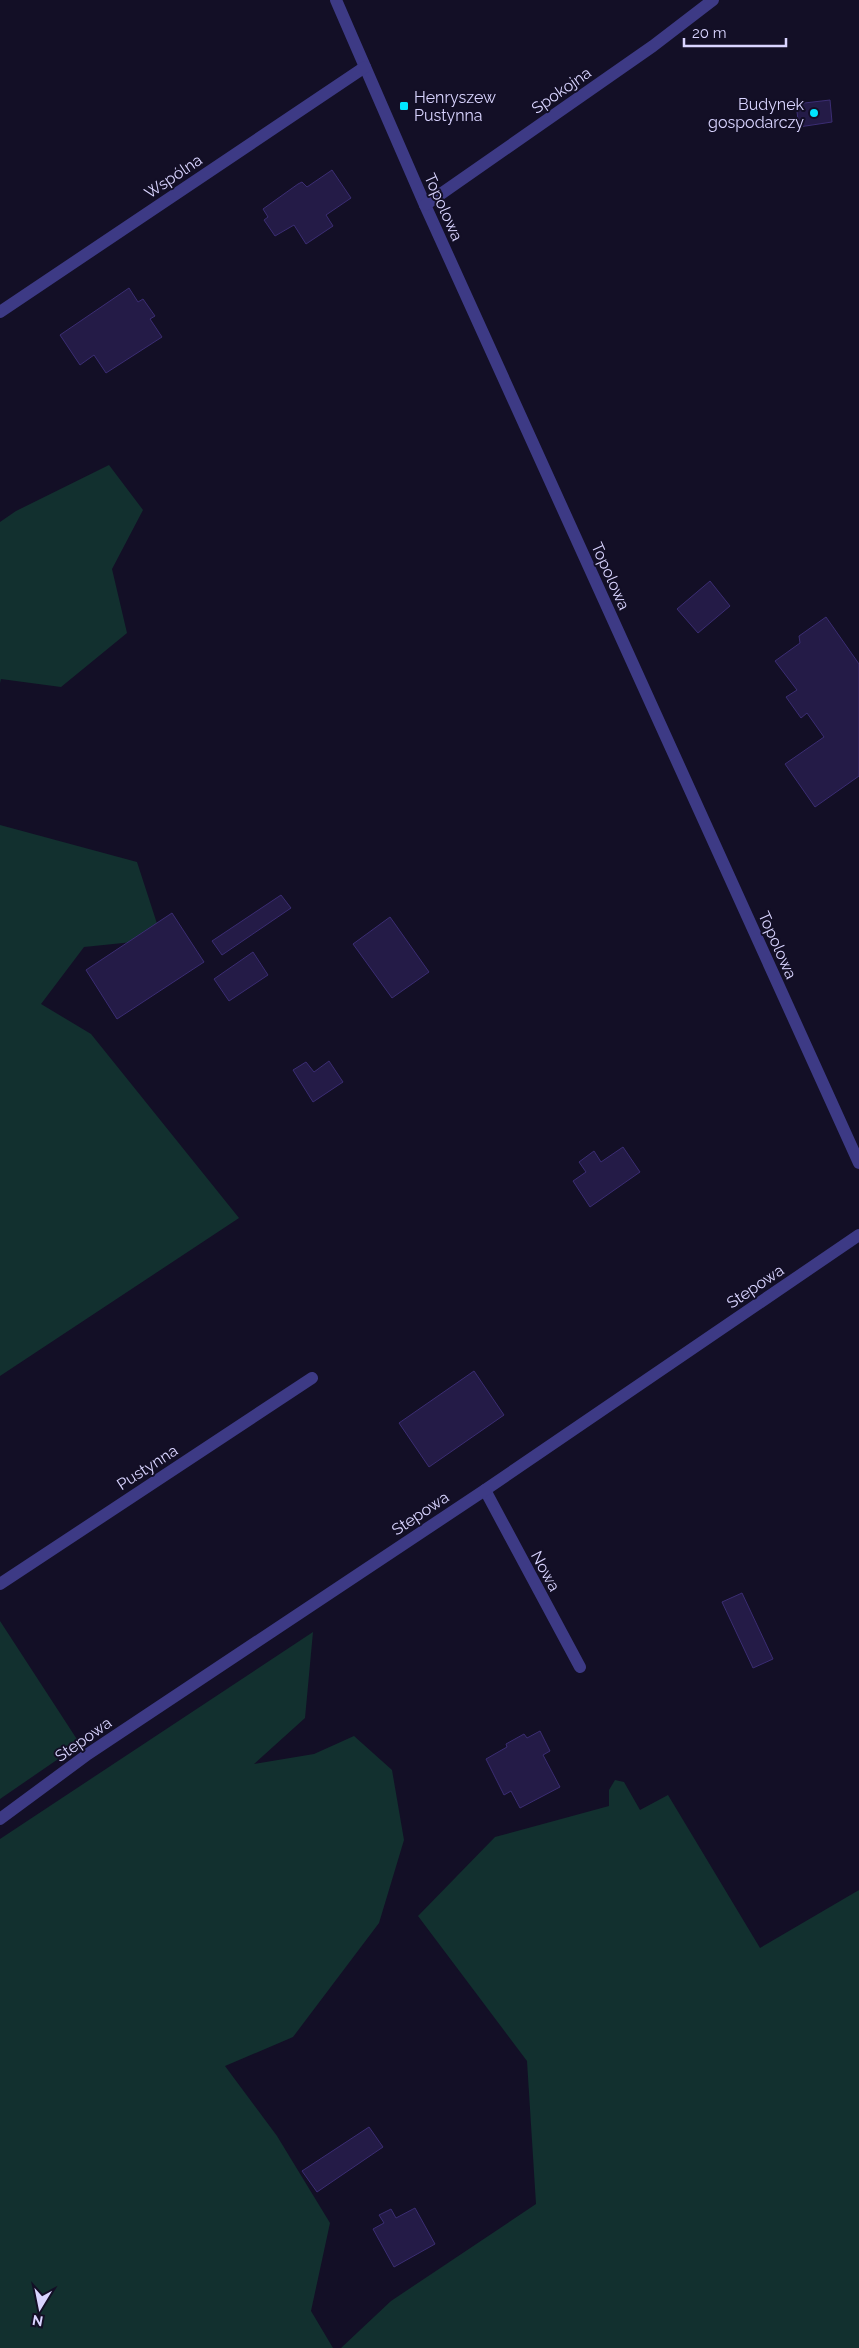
<svg xmlns="http://www.w3.org/2000/svg" width="859" height="2348" viewBox="0 0 859 2348" font-family="Raleway,sans-serif">
  <style>
    .green { fill: #12302f }
    .building { fill: #241b47; stroke: #3b2d73 }
    .lines { fill: none; stroke-linecap: round; stroke-linejoin: round }
    .minor { stroke: #3d3a85; stroke-width: 12 }
    .poi-dot { fill: #00e5ff; stroke: #130f26; stroke-width: 2 }
    .labels { text-anchor: middle; stroke-width: 4; stroke-linejoin: round; paint-order: stroke }
    .street-label { font-size: 16px; fill: #d9d4ff; stroke: #130f26 }
    .poi-label { font-size: 16px; fill: #d9d4ff; stroke: #130f26; text-anchor: start }
  </style>
  <rect width="100%" height="100%" fill="#130f26"/>
  <!-- green -->
  <g class="green">
    <path d="M109 465 143 510 112 569 127 633 61 687 1 679 0 683V522L16 511Z"/>
    <path d="M0 825 137 862 162 939 84 947 41 1004 91 1034 239 1218 0 1376Z"/>
    <path d="M0 1621 80 1744 0 1799Z"/>
    <path d="M313 1632 305 1718 254 1764 314 1754 354 1736 392 1770 404 1840 379 1923 293 2037 225 2066 277 2136 330 2223 311 2311 333 2348H0V1839Z"/>
    <path d="M615 1780 624 1782 640 1810 668 1795 760 1948 859 1890V2348H341L391 2301 536 2204 527 2061 418 1916 495 1837 609 1806V1790Z"/>
  </g>
  <!-- building -->
  <g class="building">
    <path d="M830 100 832 122 799 127 796 104Z"/>
    <path d="M332 170 351 198 326 215 333 226 306 244 294 225 275 236 264 220 268 217 263 209 298 184 302 182 307 187Z"/>
    <path d="M129 288 138 302 143 299 155 316 150 319 162 337 106 373 94 355 80 365 60 335Z"/>
    <path d="M710 581 730 606 698 633 677 609Z"/>
    <path d="M826 617 859 664V776L815 807 785 764 824 737 807 713 801 718 786 697 797 690 775 661 800 643 799 636Z"/>
    <path d="M281 895 291 908 222 955 212 941Z"/>
    <path d="M172 913 204 962 117 1019 86 970Z"/>
    <path d="M390 917 429 972 392 998 353 944Z"/>
    <path d="M253 952 268 975 229 1001 214 979Z"/>
    <path d="M329 1061 343 1082 313 1102 293 1070 306 1062 314 1072Z"/>
    <path d="M623 1147 640 1172 590 1207 573 1181 586 1172 579 1162 594 1151 601 1162Z"/>
    <path d="M474 1371 504 1415 429 1467 399 1423Z"/>
    <path d="M742 1593 773 1659 753 1668 722 1602Z"/>
    <path d="M540 1731 550 1751 543 1755 560 1787 520 1808 511 1791 504 1795 486 1759 507 1747 506 1744 524 1734 527 1738Z"/>
    <path d="M369 2127 383 2147 317 2192 302 2171Z"/>
    <path d="M415 2208 435 2244 394 2267 373 2229 384 2223 379 2215 391 2209 396 2218Z"/>
  </g>
  <g class="lines">
    <!-- minor -->
    <g class="minor">
      <path d="M336 0 425 205 859 1163"/>
      <path d="M425 205 653 46 713 0"/>
      <path d="M0 312 365 67"/>
      <path d="M485 1490 580 1667"/>
      <path d="M0 1584 312 1378"/>
      <path d="M0 1819 88 1754 485 1490 859 1235"/>
    </g>
  </g>
  <!-- markers -->
  <g class="poi-dot">
    <rect x="399" y="101" width="10" height="10" rx="2.5"/>
    <circle cx="814" cy="113" r="5"/>
  </g>
  <g class="labels">
    <!-- street labels -->
    <g class="street-label">
      <text transform="translate(561 90) rotate(-35)" y="6">Spokojna</text>
      <text transform="translate(173 176) rotate(-34)" y="6">Wspólna</text>
      <text transform="translate(444 207) rotate(66)" y="6">Topolowa</text>
      <text transform="translate(611 576) rotate(66)" y="6">Topolowa</text>
      <text transform="translate(778 945) rotate(66)" y="6">Topolowa</text>
      <text transform="translate(755 1286) rotate(-34)" y="6">Stepowa</text>
      <text transform="translate(147 1467) rotate(-33)" y="6">Pustynna</text>
      <text transform="translate(420 1513) rotate(-34)" y="6">Stepowa</text>
      <text transform="translate(546 1571) rotate(62)" y="6">Nowa</text>
      <text transform="translate(83 1739) rotate(-35)" y="6">Stepowa</text>
    </g>
    <!-- poi labels -->
    <g class="poi-label">
      <text x="414" y="103">Henryszew<tspan x="414" dy="18">Pustynna</tspan></text>
      <text x="804" y="110" text-anchor="end">Budynek<tspan x="804" dy="18">gospodarczy</tspan></text>
    </g>
  </g>
  <!-- north arrow -->
  <g transform="translate(40 2308) rotate(190)" stroke="#130f26" stroke-width="4" paint-order="stroke">
  <path d="M0-4L9 19L0 12L-9 19Z" fill="#d9d4ff"/>
  <text y="-8" font-size="14" font-weight="bold" text-anchor="middle" fill="#d9d4ff">N</text>
  </g>
  <!-- scale -->
  <path d="M684 38v8h102v-8" fill="none" stroke="#d9d4ff" stroke-width="2.5"/>
  <text x="692" y="38" font-size="15" fill="#d9d4ff" stroke="#130f26" stroke-width="4" paint-order="stroke">20 m</text>
</svg>
